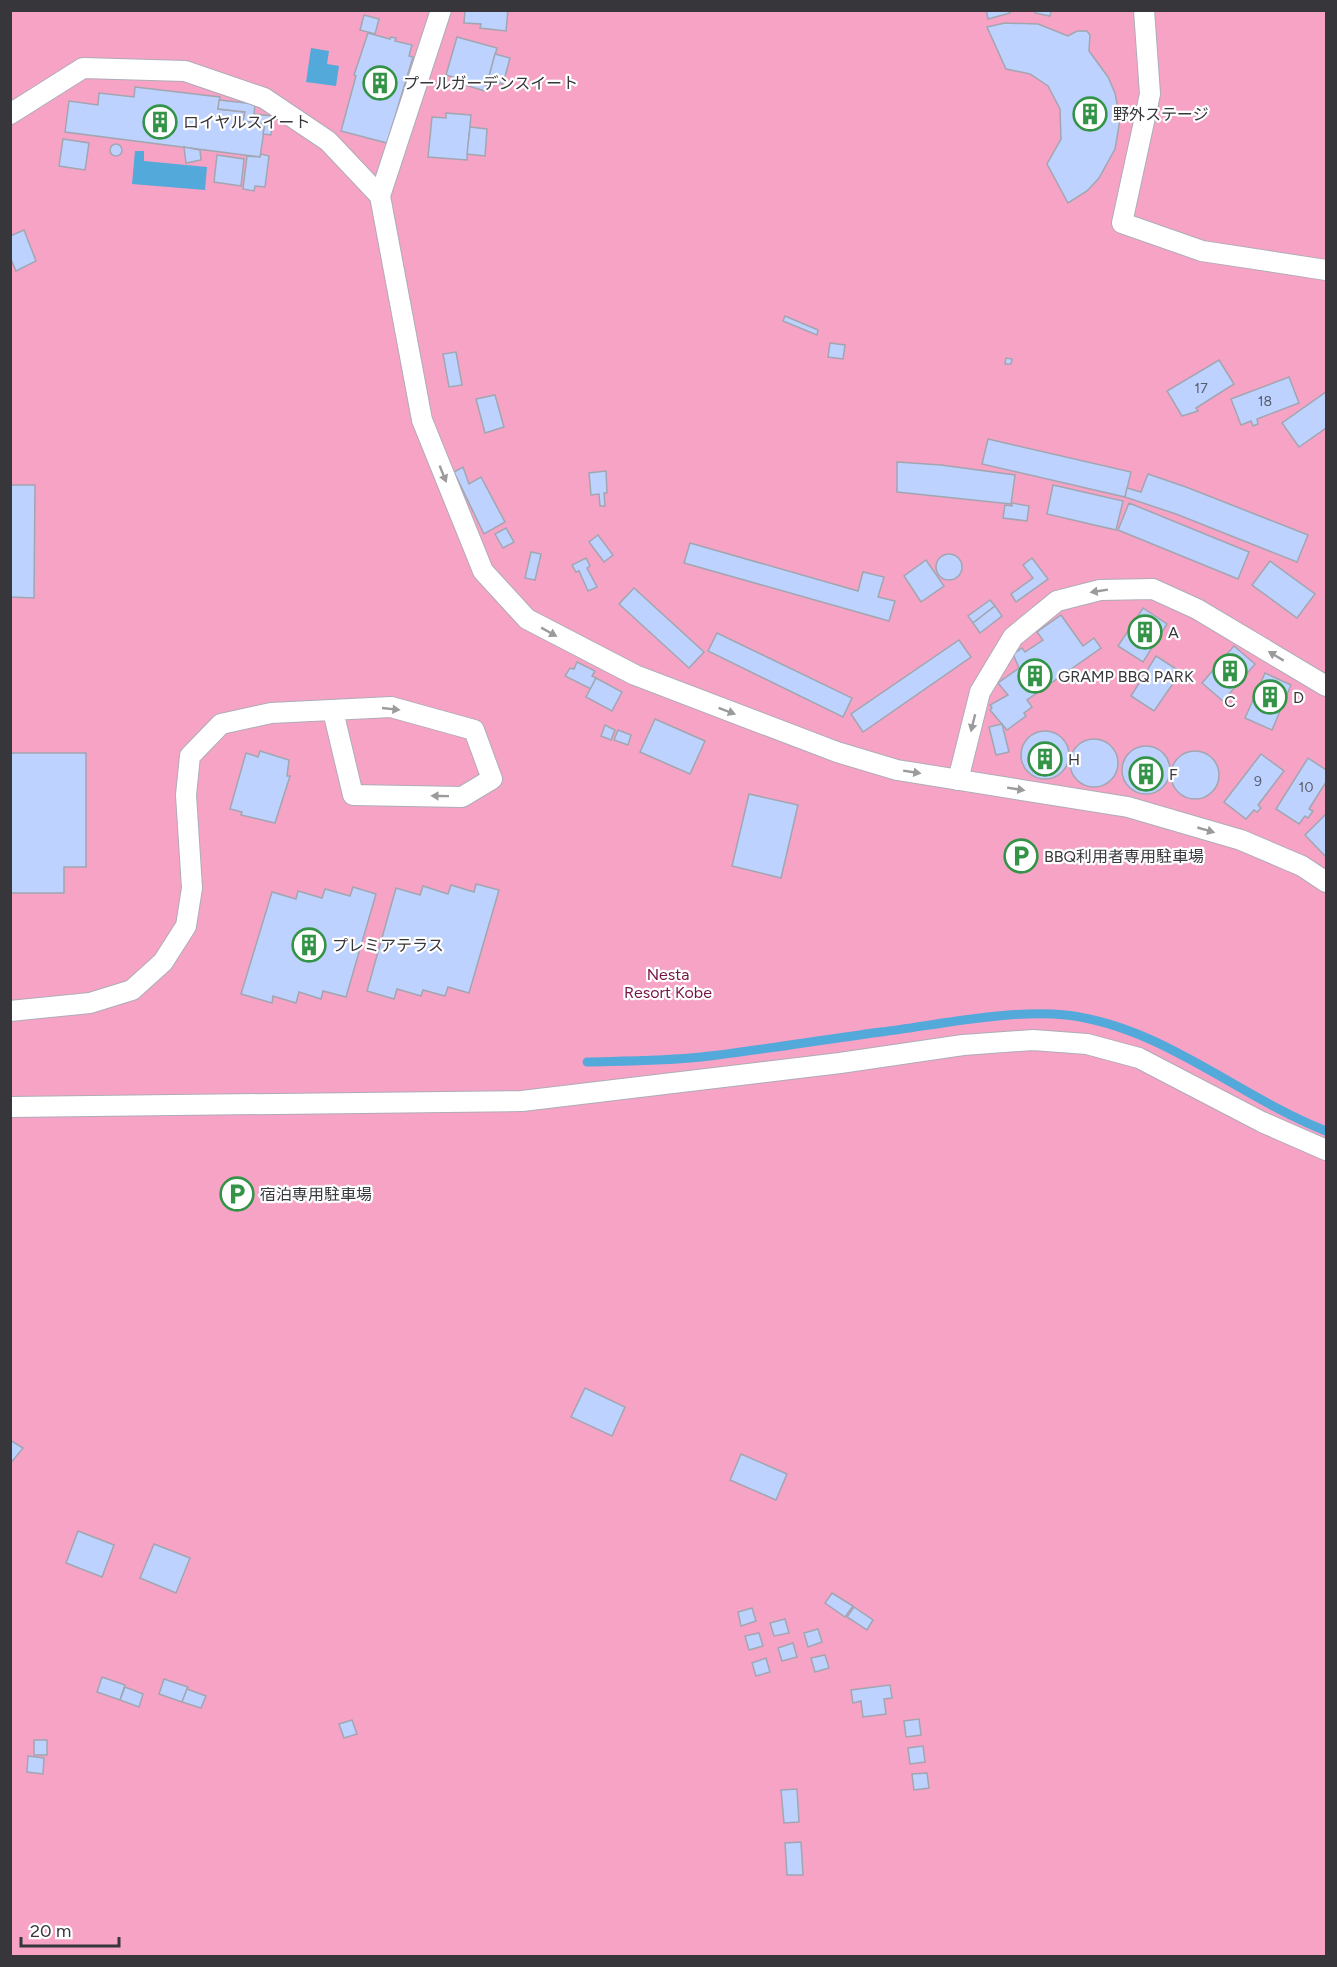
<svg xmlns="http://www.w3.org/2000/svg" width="1337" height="1967" viewBox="0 0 1337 1967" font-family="Figtree,'Noto Sans JP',sans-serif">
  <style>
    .green { fill: #f7a3c6 }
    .water { fill: #53a9d9 }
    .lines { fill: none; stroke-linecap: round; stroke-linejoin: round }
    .stream { stroke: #53a9d9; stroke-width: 9 }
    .building { fill: #bdd2fe; stroke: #a1a6b1; stroke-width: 1.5 }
    .service-casing { stroke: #aeacb8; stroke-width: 22 }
    .service { stroke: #fff; stroke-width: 20 }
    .oneway { fill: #9b9a9d }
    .labels { text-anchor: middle; stroke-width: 4.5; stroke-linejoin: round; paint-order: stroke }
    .number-label { font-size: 14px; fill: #585d6c }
    .poi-label { font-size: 16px; fill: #37363b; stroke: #fff; text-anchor: start }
    .park-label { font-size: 16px; fill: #741347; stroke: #fff }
  </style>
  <rect width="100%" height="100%" fill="#e7e5f2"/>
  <!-- green -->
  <rect class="green" x="11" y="11" width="1315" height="1945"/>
  <!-- water -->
  <g class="water">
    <path d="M311 48 329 51 327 64 339 66 336 86 306 82Z"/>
    <path d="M135 151H144V161L207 167 205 190 132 184Z"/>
  </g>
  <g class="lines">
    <!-- stream -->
    <path class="stream" d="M587 1062C625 1061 663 1061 701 1057 761 1050 821 1040 881 1032 937 1025 1010 1009 1066 1015 1162 1026 1239 1097 1326 1131"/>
  </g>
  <!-- building -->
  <g class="building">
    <path d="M465 10H508L506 31 480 28 481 24 464 23Z"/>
    <path d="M986 10H1009L1010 13 988 19Z"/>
    <path d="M1036 10H1051L1050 16 1035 13Z"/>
    <path d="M364 15 379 19 375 34 360 30Z"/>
    <path d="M1005 23 1038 24 1068 36 1077 31H1087L1090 35 1089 51 1108 77 1115 93 1120 119 1115 149 1099 178 1087 191 1068 203 1047 164 1061 139 1060 109 1048 86 1030 74 1006 69 987 27Z"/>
    <path d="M368 33 390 39 391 37 396 38 395 41 412 45 409 56 413 57 387 143 341 131 356 76 354 75Z"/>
    <path d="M457 37 497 48 485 91 462 84 463 80 446 75Z"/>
    <path d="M495 54 510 58 503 84 488 80Z"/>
    <path d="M135 87 220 97 218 109 245 112 243 121 265 124 260 157 65 132 69 101 98 105 99 93 134 97Z"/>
    <path d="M219 100 255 104 254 114 273 116 271 135 263 134 265 124 243 121 245 112 218 109Z"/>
    <path d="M446 113 471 115 467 160 428 157 432 117 446 118Z"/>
    <path d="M470 127 487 129 485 156 467 154Z"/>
    <path d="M63 139 89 143 85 170 59 166Z"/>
    <circle cx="116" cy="150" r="6"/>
    <path d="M184 147 200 150 201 160 186 163Z"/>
    <path d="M261 154 269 156 265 187 255 186 254 191 243 189 247 156 260 157Z"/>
    <path d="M217 155 244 159 241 186 214 182Z"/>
    <path d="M24 230 36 261 16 271 10 257V236Z"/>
    <path d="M785 316 818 330 817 335 783 321Z"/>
    <path d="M830 343 845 345 843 359 828 357Z"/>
    <path d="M456 352 462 385 449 387 443 354Z"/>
    <path d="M1006 358 1012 359 1011 364H1005Z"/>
    <path d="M1219 360 1234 384 1196 408 1198 411 1182 416 1167 391Z"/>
    <path d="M1289 377 1299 403 1257 419 1258 424 1253 426 1251 421 1241 425 1231 399Z"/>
    <path d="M1326 392V428L1299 447 1282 423Z"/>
    <path d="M495 395 504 427 485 433 476 399Z"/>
    <path d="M988 439 1131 472 1125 497 982 464Z"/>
    <path d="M897 462 941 465 1015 475 1011 504 897 492Z"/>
    <path d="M463 467 469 484 481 477 505 522 484 534 454 472Z"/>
    <path d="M606 471 607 493H604L605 506H600L599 494 591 495 589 473Z"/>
    <path d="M1148 474 1186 487 1308 535 1297 562 1176 514 1125 497 1127 488 1141 492Z"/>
    <path d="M10 485H35L34 598 10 597Z"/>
    <path d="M1053 485 1123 501 1116 530 1047 514Z"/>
    <path d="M1012 503 1029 506 1027 521 1003 518 1005 505 1012 506Z"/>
    <path d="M1129 503 1249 552 1238 579 1118 530Z"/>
    <path d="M506 528 514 542 503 548 495 534Z"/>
    <path d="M598 535 613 555 604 562 589 542Z"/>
    <path d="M690 543 858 591 863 572 884 577 878 597 895 601 889 621 684 563Z"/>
    <path d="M531 552 541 554 535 580 525 578Z"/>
    <circle cx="949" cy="567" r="13"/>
    <path d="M586 558 590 566 587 568 597 587 588 591 579 571 576 572 572 565Z"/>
    <path d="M1032 558 1048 579 1016 602 1011 594 1033 578 1023 565Z"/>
    <path d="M926 560 944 586 921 602 904 576Z"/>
    <path d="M1270 561 1315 594 1297 618 1252 585Z"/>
    <path d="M634 588 704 652 689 668 619 604Z"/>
    <path d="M990 600 995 606 973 623 968 616Z"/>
    <path d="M995 606 1002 616 980 633 973 623Z"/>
    <path d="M1143 608 1167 624 1143 662 1118 646Z"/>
    <path d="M1061 615 1083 646 1094 638 1101 648 1027 700 1032 707 1024 713 1026 716 1007 730 990 710 992 708 990 705 1008 695 998 683 1019 668 1013 654 1022 648 1025 652 1043 640 1037 632Z"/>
    <path d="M717 633 852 698 843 717 708 651Z"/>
    <path d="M959 640 971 657 863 732 851 714Z"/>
    <path d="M1234 646 1255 664 1223 701 1202 683Z"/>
    <path d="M1156 656 1181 672 1154 711 1131 696Z"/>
    <path d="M577 662 595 671 592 676 596 678 591 689 565 676 570 668 574 669Z"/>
    <path d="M1265 673 1291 685 1272 730 1245 718Z"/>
    <path d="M596 678 622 692 612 711 586 697Z"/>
    <path d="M655 719 705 741 690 774 640 752Z"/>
    <path d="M1002 724 1009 752 996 755 989 727Z"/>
    <path d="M605 725 615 730 611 740 601 736Z"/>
    <path d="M618 730 631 735 628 745 614 740Z"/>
    <circle cx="1045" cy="755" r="24"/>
    <circle cx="1094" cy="763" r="24"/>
    <circle cx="1146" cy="770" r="24"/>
    <path d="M260 751 289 760 287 776H290L275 823 241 815 242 812 230 809 246 753 258 757Z"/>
    <circle cx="1195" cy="775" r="24"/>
    <path d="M10 753H86V867H64V893H10Z"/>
    <path d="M1261 754 1284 771 1258 805 1261 808 1257 812 1254 810 1246 819 1224 802Z"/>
    <path d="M1308 758 1326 770V782L1309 809 1313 811 1308 818 1305 816 1299 824 1276 809Z"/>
    <path d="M749 794 798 805 781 878 732 866Z"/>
    <path d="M1326 814V855L1325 856 1305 835Z"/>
    <path d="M476 884 499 890 469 993 448 987 445 996 423 990 421 996 397 989 394 999 367 991 396 888 420 895 423 886 448 894 451 885 474 892Z"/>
    <path d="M353 887 376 894 346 997 323 991 321 999 299 992 296 1003 273 996 272 1003 241 994 272 892 296 899 298 891 322 898 325 889 350 896Z"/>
    <path d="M585 1388 625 1407 612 1436 571 1417Z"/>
    <path d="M10 1440 23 1448 10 1464Z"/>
    <path d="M741 1454 787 1474 776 1500 730 1480Z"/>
    <path d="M78 1531 114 1545 102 1577 66 1563Z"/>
    <path d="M154 1544 190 1558 176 1593 140 1578Z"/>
    <path d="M832 1593 853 1606 845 1617 825 1603Z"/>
    <path d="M854 1607 873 1620 867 1630 847 1617Z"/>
    <path d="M752 1608 756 1621 741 1626 738 1612Z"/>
    <path d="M785 1619 789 1633 774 1636 770 1623Z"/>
    <path d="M818 1629 822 1642 808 1647 804 1633Z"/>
    <path d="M759 1633 763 1646 749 1650 745 1636Z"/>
    <path d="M793 1643 797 1657 782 1661 778 1648Z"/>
    <path d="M825 1655 829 1668 815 1672 811 1658Z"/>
    <path d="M766 1658 770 1672 756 1676 752 1663Z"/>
    <path d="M102 1677 125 1685 120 1700 97 1692Z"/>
    <path d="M164 1679 188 1687 182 1702 159 1694Z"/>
    <path d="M890 1685 892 1698 884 1699 886 1714 863 1717 861 1701 853 1703 851 1690Z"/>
    <path d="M125 1687 143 1694 139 1707 120 1700Z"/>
    <path d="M187 1689 206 1696 201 1708 182 1702Z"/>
    <path d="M919 1719 921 1735 906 1737 904 1721Z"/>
    <path d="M352 1720 357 1734 344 1738 339 1724Z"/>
    <rect x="34" y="1740" width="13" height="15"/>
    <path d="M923 1746 925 1762 910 1764 908 1748Z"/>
    <path d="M28 1756 44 1758 43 1774 27 1772Z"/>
    <path d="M927 1773 929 1788 914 1790 912 1774Z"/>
    <path d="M797 1789 799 1822 784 1823 781 1790Z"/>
    <path d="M801 1842 803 1875H787L785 1843Z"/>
  </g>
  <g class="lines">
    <!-- service casing -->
    <g class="service-casing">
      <g id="service">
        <path d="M1144 10 1150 94 1122 223 1202 251 1326 270"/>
        <path d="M10 114 83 68 185 71 264 98 328 141 380 196 422 420 483 571 527 619 635 675 837 752 897 770 1128 807 1241 840 1302 866 1326 882"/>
        <path d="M380 196 441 10"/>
        <path d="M958 780 980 692 1013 637 1057 601 1100 590 1153 589 1197 609 1326 686"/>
        <path d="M10 1011 90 1003 132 990 163 962 186 926 192 888 186 795 190 756 221 724 271 713 391 707 474 730 492 779 462 797 353 795 333 711"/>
        <path d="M10 1107 522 1101 840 1063 963 1045 1033 1040 1087 1044 1139 1058 1262 1122 1326 1150"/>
      </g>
    </g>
    <!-- service -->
    <use href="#service" class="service"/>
  </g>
  <!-- one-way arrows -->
  <defs><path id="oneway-solid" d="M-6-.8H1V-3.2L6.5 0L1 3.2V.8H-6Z" transform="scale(1.5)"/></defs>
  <g class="oneway">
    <use href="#oneway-solid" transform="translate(443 474) rotate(68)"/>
    <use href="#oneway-solid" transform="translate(1099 591) rotate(171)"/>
    <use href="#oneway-solid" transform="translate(549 632) rotate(29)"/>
    <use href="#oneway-solid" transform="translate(1276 656) rotate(-149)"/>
    <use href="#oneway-solid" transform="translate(391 709) rotate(6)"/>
    <use href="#oneway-solid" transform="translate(727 711) rotate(21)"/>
    <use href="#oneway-solid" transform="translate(973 723) rotate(104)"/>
    <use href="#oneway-solid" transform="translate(912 772) rotate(9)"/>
    <use href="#oneway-solid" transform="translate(1016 789) rotate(9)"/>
    <use href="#oneway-solid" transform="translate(440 796) rotate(-179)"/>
    <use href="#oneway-solid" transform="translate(1206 830) rotate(16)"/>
  </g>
  <!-- icons -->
  <defs>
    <g id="building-ring" transform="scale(1.725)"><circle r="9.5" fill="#fff" stroke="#339347" stroke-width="1.5"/><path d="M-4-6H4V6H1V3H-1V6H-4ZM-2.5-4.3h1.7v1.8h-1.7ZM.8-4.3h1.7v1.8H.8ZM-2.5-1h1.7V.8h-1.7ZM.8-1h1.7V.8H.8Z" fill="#339347"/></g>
    <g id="parking-ring" transform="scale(1.725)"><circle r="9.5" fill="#fff" stroke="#339347" stroke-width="1.5"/><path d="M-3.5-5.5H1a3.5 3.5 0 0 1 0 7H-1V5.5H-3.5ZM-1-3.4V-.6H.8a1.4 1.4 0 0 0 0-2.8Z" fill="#339347"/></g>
  </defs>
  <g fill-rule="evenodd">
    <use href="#building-ring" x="380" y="83"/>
    <use href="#building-ring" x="1090" y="114"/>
    <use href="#building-ring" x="160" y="122"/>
    <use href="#building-ring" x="1145" y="632"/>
    <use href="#building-ring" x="1230" y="671"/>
    <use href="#building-ring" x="1035" y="676"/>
    <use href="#building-ring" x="1270" y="697"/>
    <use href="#building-ring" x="1045" y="759"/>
    <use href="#building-ring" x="1146" y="774"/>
    <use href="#parking-ring" x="1021" y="856"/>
    <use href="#building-ring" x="309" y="945"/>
    <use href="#parking-ring" x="237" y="1194"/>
  </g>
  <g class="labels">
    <!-- number labels -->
    <g class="number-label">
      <text x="1201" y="393">17</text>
      <text x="1265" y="406">18</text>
      <text x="1258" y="786">9</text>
      <text x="1306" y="792">10</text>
    </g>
    <!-- poi labels -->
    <g class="poi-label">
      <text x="403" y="89">プールガーデンスイート</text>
      <text x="1113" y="120">野外ステージ</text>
      <text x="183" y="128">ロイヤルスイート</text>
      <text x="1168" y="638">A</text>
      <text x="1058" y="682">GRAMP BBQ PARK</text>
      <text x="1293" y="703">D</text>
      <text x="1230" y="707" text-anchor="middle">C</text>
      <text x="1068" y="765">H</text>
      <text x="1169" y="780">F</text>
      <text x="1044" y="862">BBQ利用者専用駐車場</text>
      <text x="332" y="951">プレミアテラス</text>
      <text x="260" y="1200">宿泊専用駐車場</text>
    </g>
    <!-- park labels -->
    <g class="park-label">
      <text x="668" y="980">Nesta<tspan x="668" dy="18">Resort Kobe</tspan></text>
    </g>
  </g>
  <!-- border -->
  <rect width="1337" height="1967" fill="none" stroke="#37363b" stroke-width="24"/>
  <!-- scale -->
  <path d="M21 1937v9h98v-9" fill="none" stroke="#37363b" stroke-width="3"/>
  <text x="30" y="1937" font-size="18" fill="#37363b" stroke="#ffffff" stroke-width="4.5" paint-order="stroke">20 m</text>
</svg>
